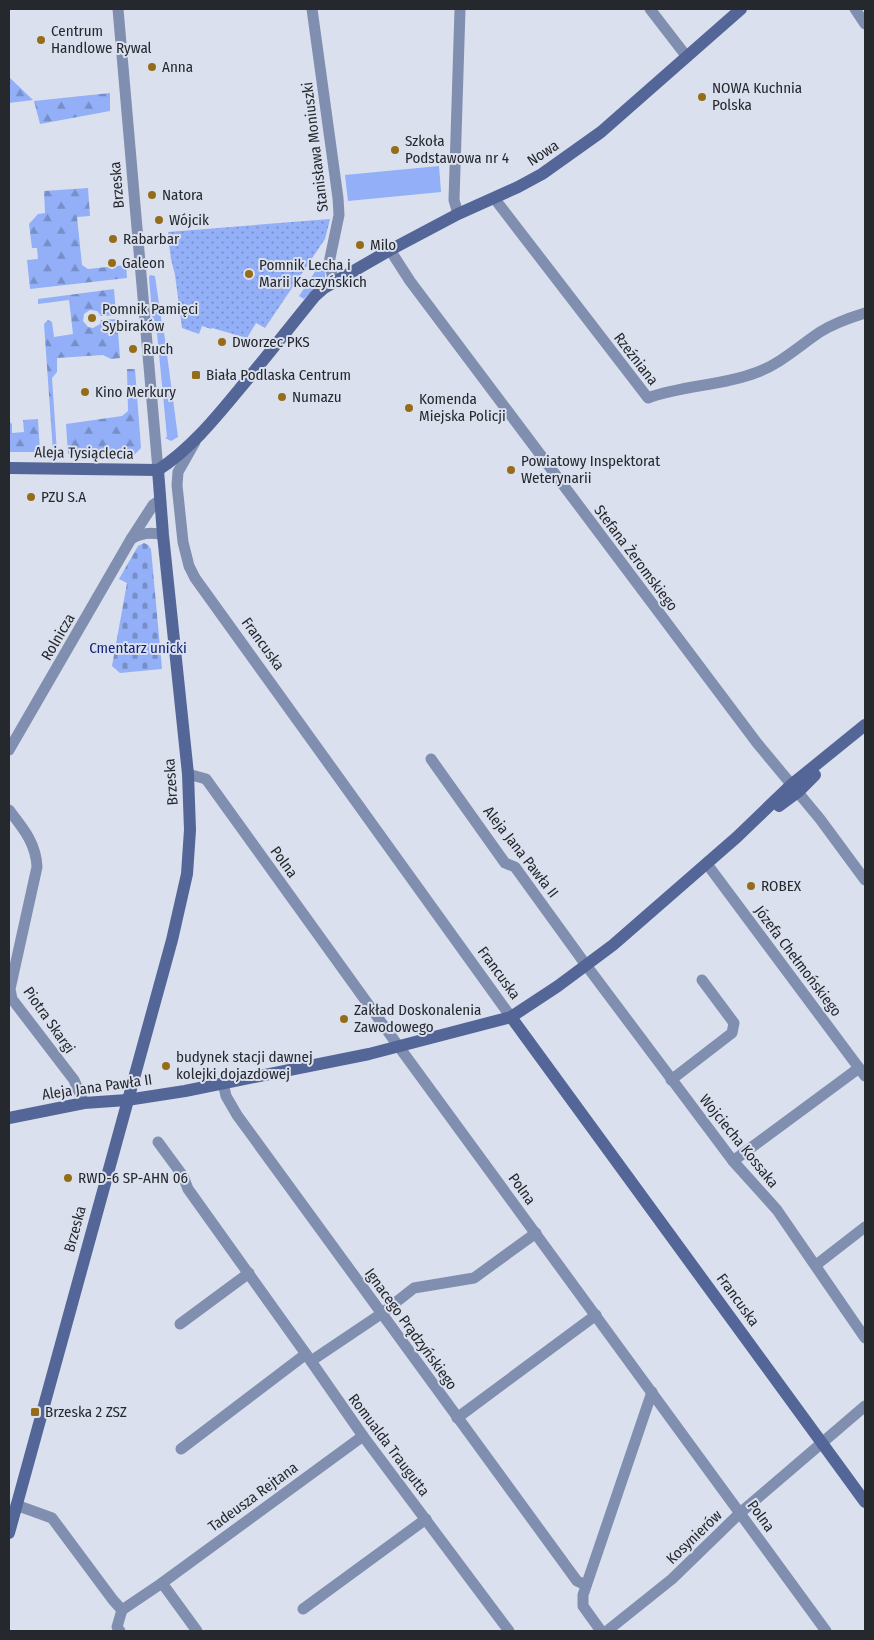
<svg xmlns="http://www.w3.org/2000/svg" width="874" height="1640" viewBox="0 0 874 1640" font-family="'Fira Sans Condensed',sans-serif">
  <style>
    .grass { fill: #92aff7 }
    .forest { fill: url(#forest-firs) }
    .cemetery { fill: url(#cemetery-stones) }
    .park { fill: url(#park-dots) }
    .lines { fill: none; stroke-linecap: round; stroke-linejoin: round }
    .street { stroke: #808eb0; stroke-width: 11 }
    .secondary { stroke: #536697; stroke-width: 12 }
    .poi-dot { fill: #956d18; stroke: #dae0ee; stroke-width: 2 }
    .labels { text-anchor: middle; stroke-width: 4; stroke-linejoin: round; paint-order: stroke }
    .poi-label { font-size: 15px; fill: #25282d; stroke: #dae0ee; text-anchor: start }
    .street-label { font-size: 15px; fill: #25282d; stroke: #dae0ee }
    .park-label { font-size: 15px; fill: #12247c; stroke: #dae0ee }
  </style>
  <defs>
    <pattern id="forest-firs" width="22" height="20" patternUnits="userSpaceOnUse" patternTransform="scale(1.25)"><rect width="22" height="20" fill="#92aff7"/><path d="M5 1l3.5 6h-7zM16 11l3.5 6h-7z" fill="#778ec8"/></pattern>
    <pattern id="cemetery-stones" width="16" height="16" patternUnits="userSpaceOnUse" patternTransform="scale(1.25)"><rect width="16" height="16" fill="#92aff7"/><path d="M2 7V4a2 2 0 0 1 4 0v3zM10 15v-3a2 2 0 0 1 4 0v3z" fill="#778ec8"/></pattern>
    <pattern id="park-dots" width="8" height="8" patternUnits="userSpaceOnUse" patternTransform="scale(1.25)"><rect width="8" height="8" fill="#92aff7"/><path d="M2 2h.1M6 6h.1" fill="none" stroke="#778ec8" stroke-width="1.8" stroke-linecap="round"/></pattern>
  </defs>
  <rect width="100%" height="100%" fill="#dae0ee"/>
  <!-- grass -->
  <g class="grass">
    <path d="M439 166 441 192 348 201 345 175Z"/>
    <path d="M320 264 325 266V278L304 299 299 296Z"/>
    <path d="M150 275 155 276 162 325H153L149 277Z"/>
    <path d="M164 332 178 437 171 441 165 438 167 437 157 333Z"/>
  </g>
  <!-- forest -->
  <g class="forest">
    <path d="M9 77 33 100 9 103Z"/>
    <path d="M110 93V111L40 124 34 101Z"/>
    <path d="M88 188 90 216 77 217 82 265 88 269 126 265 127 278 30 289 27 260 38 259 37 248H32L29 224 38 214 45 213 44 191Z"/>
    <path d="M114 289 116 315 101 316 97 311 90 310 84 314 83 321 88 327 93 328 100 324 101 320 117 319 120 358 111 359 103 355 57 358V372L52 378 57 452H53L44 324 48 320 52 322 54 337 73 334 69 300 38 304V299Z"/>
    <path d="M127 369H135L141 448 134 455 68 454 66 424 122 416 128 411Z"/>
    <path d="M38 419 40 452H9V421L12 424V433L24 432 23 420Z"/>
  </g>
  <!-- cemetery -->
  <path class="cemetery" d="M144 543 148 545 151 549 162 669 120 673 112 666 127 583 119 579 138 546Z"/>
  <!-- park -->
  <path class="park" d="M330 219 325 239 265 328 256 323 247 338 212 328 211 329 202 326 199 334 182 328 175 275 171 259 169 244H171L168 232Z"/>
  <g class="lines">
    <!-- street -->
    <g class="street">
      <path d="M118 9 158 470"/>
      <path d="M312 9 338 198 339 215 329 263 334 282"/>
      <path d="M650 9 687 57"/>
      <path d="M855 9 865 24"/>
      <path d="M494 198 648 398C683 385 721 386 755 373 779 365 799 346 820 332 834 323 849 318 865 313"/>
      <path d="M458 214 454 200 460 9"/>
      <path d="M390 250 410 281 757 743 820 819 865 880"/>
      <path d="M195 442 178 472 177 485 183 542 189 566 195 578 511 1017"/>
      <path d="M131 539C141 533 152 532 163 535"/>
      <path d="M9 750 131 539 153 505 160 500"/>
      <path d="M431 759 505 863 515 867 586 965 733 1161 777 1210 865 1338"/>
      <path d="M188 774 206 779 394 1040 826 1631"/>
      <path d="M9 810C23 828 36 843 37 867L10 989 12 999 74 1080 84 1103"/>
      <path d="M707 864 865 1076"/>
      <path d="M671 1080 732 1033 734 1023 702 980"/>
      <path d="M223 1083 226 1096 237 1115 577 1581 586 1585"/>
      <path d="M158 1142 183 1176 188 1189 306 1354 363 1436 509 1631"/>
      <path d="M733 1161 859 1068"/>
      <path d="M816 1265 865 1227"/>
      <path d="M180 1324 249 1273"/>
      <path d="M311 1361 381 1314 414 1288 474 1278 536 1233"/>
      <path d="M457 1418 596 1315"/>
      <path d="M181 1449 306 1354"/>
      <path d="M16 1505 52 1518 113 1600 122 1610"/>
      <path d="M162 1583 197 1631"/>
      <path d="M303 1609 426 1519"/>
      <path d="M122 1610 162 1583 363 1436"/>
      <path d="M120 1631 117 1627 122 1610"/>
      <path d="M601 1631 583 1606V1595L652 1392"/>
      <path d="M607 1631 672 1579 740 1513 865 1406"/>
    </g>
    <!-- secondary -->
    <g class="secondary">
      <path d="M9 468 158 470"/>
      <path d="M158 470C190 449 213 421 237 392 264 360 289 328 315 296L324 288 390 250 458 214 518 187 542 174 601 132 741 9"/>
      <path d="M779 806 798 792 815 775"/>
      <path d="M511 1017 865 1502"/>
      <path d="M9 1118 84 1103 127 1100 185 1091 369 1054 511 1017 558 986 613 945 737 837 791 785 865 725"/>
      <path d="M9 1533 172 940 187 874 190 830 188 774 163 535 158 470"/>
    </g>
  </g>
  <!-- markers -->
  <g class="poi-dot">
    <circle cx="41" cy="40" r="5"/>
    <circle cx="152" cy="67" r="5"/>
    <circle cx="702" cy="97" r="5"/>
    <circle cx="395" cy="150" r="5"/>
    <circle cx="152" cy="195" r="5"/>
    <circle cx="159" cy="220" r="5"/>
    <circle cx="113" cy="239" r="5"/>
    <circle cx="360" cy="245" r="5"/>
    <circle cx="112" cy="263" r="5"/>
    <circle cx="249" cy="274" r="5"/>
    <circle cx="92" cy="318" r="5"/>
    <circle cx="222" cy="342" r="5"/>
    <circle cx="133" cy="349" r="5"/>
    <rect x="191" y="370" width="10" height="10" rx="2.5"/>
    <circle cx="85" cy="392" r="5"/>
    <circle cx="282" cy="397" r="5"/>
    <circle cx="409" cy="408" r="5"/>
    <circle cx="511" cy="470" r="5"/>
    <circle cx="31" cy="497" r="5"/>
    <circle cx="751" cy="886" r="5"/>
    <circle cx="344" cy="1019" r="5"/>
    <circle cx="166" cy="1066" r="5"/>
    <circle cx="68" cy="1178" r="5"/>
    <rect x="30" y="1407" width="10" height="10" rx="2.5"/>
  </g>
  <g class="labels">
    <!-- poi labels -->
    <g class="poi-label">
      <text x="51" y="36">Centrum<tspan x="51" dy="17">Handlowe Rywal</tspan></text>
      <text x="162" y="72">Anna</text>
      <text x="712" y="93">NOWA Kuchnia<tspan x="712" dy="17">Polska</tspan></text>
      <text x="405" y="146">Szkoła<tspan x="405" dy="17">Podstawowa nr 4</tspan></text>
      <text x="162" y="200">Natora</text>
      <text x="169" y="225">Wójcik</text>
      <text x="123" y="244">Rabarbar</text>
      <text x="370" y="250">Milo</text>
      <text x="122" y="268">Galeon</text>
      <text x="259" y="270">Pomnik Lecha i<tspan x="259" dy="17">Marii Kaczyńskich</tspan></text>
      <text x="102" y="314">Pomnik Pamięci<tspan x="102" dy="17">Sybiraków</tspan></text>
      <text x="232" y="347">Dworzec PKS</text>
      <text x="143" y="354">Ruch</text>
      <text x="206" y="380">Biała Podlaska Centrum</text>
      <text x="95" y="397">Kino Merkury</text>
      <text x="292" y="402">Numazu</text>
      <text x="419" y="404">Komenda<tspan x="419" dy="17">Miejska Policji</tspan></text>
      <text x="521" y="466">Powiatowy Inspektorat<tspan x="521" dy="17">Weterynarii</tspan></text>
      <text x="41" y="502">PZU S.A</text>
      <text x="761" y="891">ROBEX</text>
      <text x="354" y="1015">Zakład Doskonalenia<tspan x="354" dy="17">Zawodowego</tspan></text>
      <text x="176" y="1062">budynek stacji dawnej<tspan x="176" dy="17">kolejki dojazdowej</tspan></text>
      <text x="78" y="1183">RWD-6 SP-AHN 06</text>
      <text x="45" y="1417">Brzeska 2 ZSZ</text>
    </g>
    <!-- street labels -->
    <g class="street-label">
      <text transform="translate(315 147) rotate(-97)" y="5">Stanisława Moniuszki</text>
      <text transform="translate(543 153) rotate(-33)" y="5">Nowa</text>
      <text transform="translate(117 185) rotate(-95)" y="5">Brzeska</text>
      <text transform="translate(636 359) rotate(52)" y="5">Rzeźniana</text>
      <text transform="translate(84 453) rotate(1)" y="5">Aleja Tysiąclecia</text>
      <text transform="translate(636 558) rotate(53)" y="5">Stefana Żeromskiego</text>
      <text transform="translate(58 637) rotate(-60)" y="5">Rolnicza</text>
      <text transform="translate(263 644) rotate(54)" y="5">Francuska</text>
      <text transform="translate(171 782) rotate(-94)" y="5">Brzeska</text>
      <text transform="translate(521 852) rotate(52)" y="5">Aleja Jana Pawła II</text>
      <text transform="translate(284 862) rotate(54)" y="5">Polna</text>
      <text transform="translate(798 961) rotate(53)" y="5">Józefa Chełmońskiego</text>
      <text transform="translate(499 973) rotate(54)" y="5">Francuska</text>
      <text transform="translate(49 1020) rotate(55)" y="5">Piotra Skargi</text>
      <text transform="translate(97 1087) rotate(-8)" y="5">Aleja Jana Pawła II</text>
      <text transform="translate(739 1141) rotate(51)" y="5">Wojciecha Kossaka</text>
      <text transform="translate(522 1189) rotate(54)" y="5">Polna</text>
      <text transform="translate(75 1229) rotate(-75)" y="5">Brzeska</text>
      <text transform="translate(738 1300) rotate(54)" y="5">Francuska</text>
      <text transform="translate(411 1329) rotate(54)" y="5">Ignacego Prądzyńskiego</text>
      <text transform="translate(389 1445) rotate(53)" y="5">Romualda Traugutta</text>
      <text transform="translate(253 1497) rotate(-36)" y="5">Tadeusza Rejtana</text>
      <text transform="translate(761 1516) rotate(54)" y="5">Polna</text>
      <text transform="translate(694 1537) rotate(-44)" y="5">Kosynierów</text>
    </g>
    <!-- park labels -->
    <g class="park-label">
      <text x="138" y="653">Cmentarz unicki</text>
    </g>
  </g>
  <!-- border -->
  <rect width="874" height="1640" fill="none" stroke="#25282d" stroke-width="20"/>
</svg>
